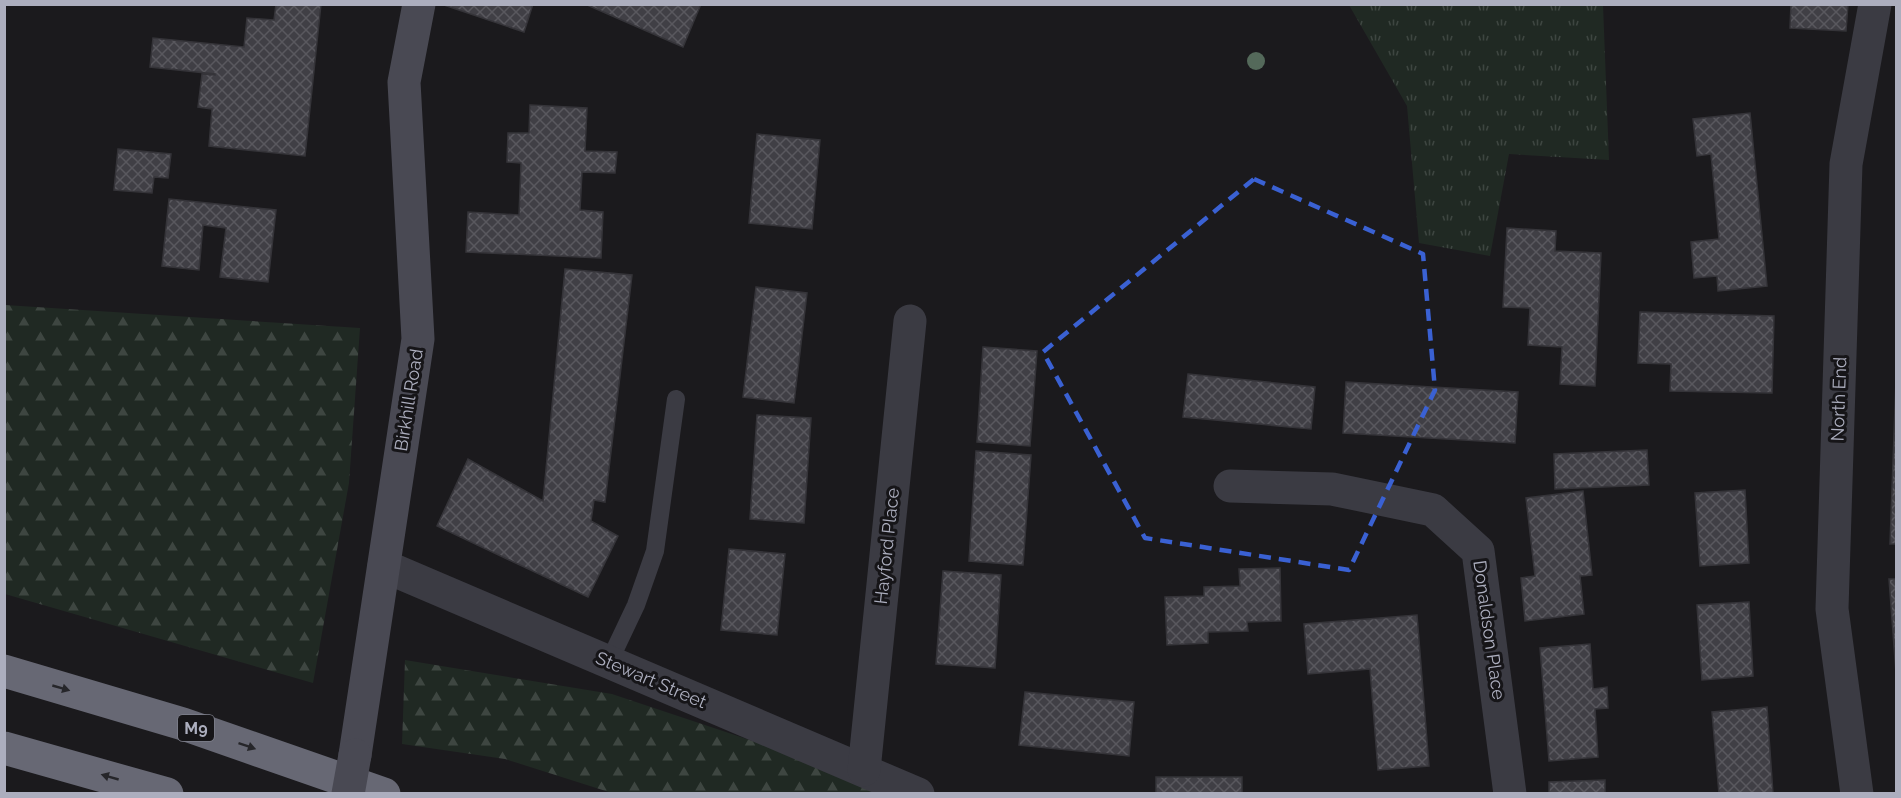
<svg xmlns="http://www.w3.org/2000/svg" width="1901" height="798" viewBox="0 0 1901 798" font-family="Raleway,sans-serif">
  <style>
    .grass { fill: url(#grass-tufts) }
    .forest { fill: url(#forest-firs) }
    .building { fill: url(#building-cross-hatch); stroke: #353439; stroke-width: 1.5 }
    .lines { fill: none; stroke-linecap: round; stroke-linejoin: round }
    .lane { stroke: #3b3b43; stroke-width: 18 }
    .street { stroke: #3b3b43; stroke-width: 33 }
    .secondary { stroke: #494953; stroke-width: 33 }
    .highway { stroke: #676874; stroke-width: 33 }
    .secondary-bridge { stroke: #494953; stroke-width: 33 }
    .tree { fill: #54695a }
    .oneway { fill: #26262a }
    .marked { fill: none; stroke: #3a61d3; stroke-width: 4.5; stroke-dasharray: 12 8; stroke-linejoin: round }
    .labels { text-anchor: middle; stroke-width: 6; stroke-linejoin: round; paint-order: stroke }
    .shield { fill: #161518; stroke: #7f808c; stroke-width: 1.5 }
    .shield-label { font-size: 16px; font-weight: bold; fill: #acaebe }
    .street-label { font-size: 18px; fill: #acaebe; stroke: #161518 }
  </style>
  <defs>
    <pattern id="grass-tufts" width="24" height="20" patternUnits="userSpaceOnUse" patternTransform="scale(1.5)"><rect width="24" height="20" fill="#202923"/><path d="M3 7l-1-3M5 7V3M7 7l1-3M15 17l-1-3M17 17v-4M19 17l1-3" fill="none" stroke="#3e4641"/></pattern>
    <pattern id="forest-firs" width="22" height="20" patternUnits="userSpaceOnUse" patternTransform="scale(1.5)"><rect width="22" height="20" fill="#202923"/><path d="M5 1l3.5 6h-7zM16 11l3.5 6h-7z" fill="#3e4641"/></pattern>
    <pattern id="building-cross-hatch" width="8" height="8" patternUnits="userSpaceOnUse" patternTransform="scale(1.5)"><rect width="8" height="8" fill="#403f45"/><path d="M0 0l8 8M0 8l8-8" fill="none" stroke="#59585e"/></pattern>
  </defs>
  <rect width="100%" height="100%" fill="#1b1a1d"/>
  <!-- grass -->
  <path class="grass" d="M1349 5H1603L1609 160 1509 154 1490 256 1419 243 1407 106Z"/>
  <!-- forest -->
  <g class="forest">
    <path d="M5 305 360 328 349 483 313 683 5 594Z"/>
    <path d="M405 660 612 694 765 745 882 793H612L505 759 402 744Z"/>
  </g>
  <!-- building -->
  <g class="building">
    <path d="M276 4H321L305 156 209 146 212 109 198 107 202 74 215 75V74L150 67 153 38 244 47 247 18 274 20Z"/>
    <path d="M441 4H533L524 32Z"/>
    <path d="M585 4H701L683 47Z"/>
    <path d="M1791 4H1848L1846 31 1790 28Z"/>
    <path d="M530 105 587 108 585 151 617 152 615 173 582 172 580 210 603 212 601 258 466 252 468 212 519 215 521 163 507 162 508 133H529Z"/>
    <path d="M1750 113 1767 286 1718 291 1717 276 1694 278 1691 242 1719 239 1711 154 1697 156 1693 119Z"/>
    <path d="M757 134 820 140 812 229 749 223Z"/>
    <path d="M118 149 171 154 168 178 154 177 152 193 114 190Z"/>
    <path d="M169 199 276 210 268 282 220 277 226 228 203 225 199 270 162 266Z"/>
    <path d="M1507 228 1556 231 1555 251 1601 253 1595 386 1560 384 1562 347 1528 345 1530 308 1503 307Z"/>
    <path d="M565 269 632 275 605 502 594 500 591 521 618 536 588 597 437 526 468 459 543 501Z"/>
    <path d="M756 287 807 293 794 403 743 397Z"/>
    <path d="M1640 312 1774 316 1772 393 1670 391 1671 364 1638 363Z"/>
    <path d="M983 347 1037 351 1030 446 977 442Z"/>
    <path d="M1188 374 1315 387 1311 429 1183 417Z"/>
    <path d="M1896 380V544H1890Z"/>
    <path d="M1346 382 1518 392 1515 443 1343 433Z"/>
    <path d="M757 415 811 418 804 523 750 519Z"/>
    <path d="M1647 450 1649 485 1555 489 1554 454Z"/>
    <path d="M976 451 1031 455 1023 565 969 561Z"/>
    <path d="M1745 490 1749 563 1700 566 1695 493Z"/>
    <path d="M1583 491 1592 575 1580 576 1584 614 1525 621 1521 578 1535 576 1526 498Z"/>
    <path d="M729 549 785 554 777 635 721 630Z"/>
    <path d="M1280 568 1281 621 1247 622 1248 631 1208 632V643L1167 645 1165 597 1204 596V587L1240 586 1239 569Z"/>
    <path d="M943 571 1001 575 995 668 936 664Z"/>
    <path d="M1889 579H1896V673Z"/>
    <path d="M1749 602 1753 676 1702 680 1697 605Z"/>
    <path d="M1417 615 1429 766 1378 770 1370 669 1308 674 1304 624Z"/>
    <path d="M1590 644 1593 689 1607 687 1608 708 1595 709 1598 757 1549 761 1540 648Z"/>
    <path d="M1025 692 1134 702 1129 756 1019 745Z"/>
    <path d="M1767 707 1773 794H1719L1712 712Z"/>
    <rect x="1156" y="777" width="86" height="17"/>
    <path d="M1605 780V794H1549V782Z"/>
  </g>
  <g class="lines">
    <!-- lane -->
    <path class="lane" d="M609 662 636 605 655 551 676 399"/>
    <!-- street -->
    <g class="street">
      <path d="M1230 486 1332 489 1433 510 1478 551 1510 794"/>
      <path d="M384 566 918 794"/>
      <path d="M864 770 910 321"/>
      <path d="M1857 794 1832 609 1846 164 1875 4"/>
    </g>
    <!-- secondary -->
    <path class="secondary" d="M355 755 418 339 404 82 419 4"/>
    <!-- highway -->
    <g class="highway">
      <path d="M4 671 183 724 384 794"/>
      <path d="M4 748 167 794"/>
    </g>
    <!-- secondary-bridge -->
    <path class="secondary-bridge" d="M348 794 355 755"/>
  </g>
  <!-- trees -->
  <circle class="tree" cx="1256" cy="61" r="9"/>
  <!-- one-way arrows -->
  <defs><path id="oneway-solid" d="M-6-.8H1V-3.2L6.5 0L1 3.2V.8H-6Z" transform="scale(1.5)"/></defs>
  <g class="oneway">
    <use href="#oneway-solid" transform="translate(61 688) rotate(16)"/>
    <use href="#oneway-solid" transform="translate(247 746) rotate(19)"/>
    <use href="#oneway-solid" transform="translate(110 777) rotate(-164)"/>
  </g>
  <!-- marked area -->
  <path class="marked" d="M1254 179 1423 254 1435 390 1349 570 1145 538 1043 352Z"/>
  <g class="labels">
    <!-- shield labels -->
    <rect class="shield" x="178" y="715" width="36" height="26" rx="4.5"/>
    <g class="shield-label">
      <text x="196" y="734">M9</text>
    </g>
    <!-- street labels -->
    <g class="street-label">
      <text transform="translate(1839 399) rotate(-88)" y="6">North End</text>
      <text transform="translate(409 400) rotate(-81)" y="6">Birkhill Road</text>
      <text transform="translate(887 546) rotate(-84)" y="6">Hayford Place</text>
      <text transform="translate(1489 630) rotate(82)" y="6">Donaldson Place</text>
      <text transform="translate(651 680) rotate(23)" y="6">Stewart Street</text>
    </g>
  </g>
  <!-- border -->
  <rect width="1901" height="798" fill="none" stroke="#acaebe" stroke-width="12"/>
</svg>
